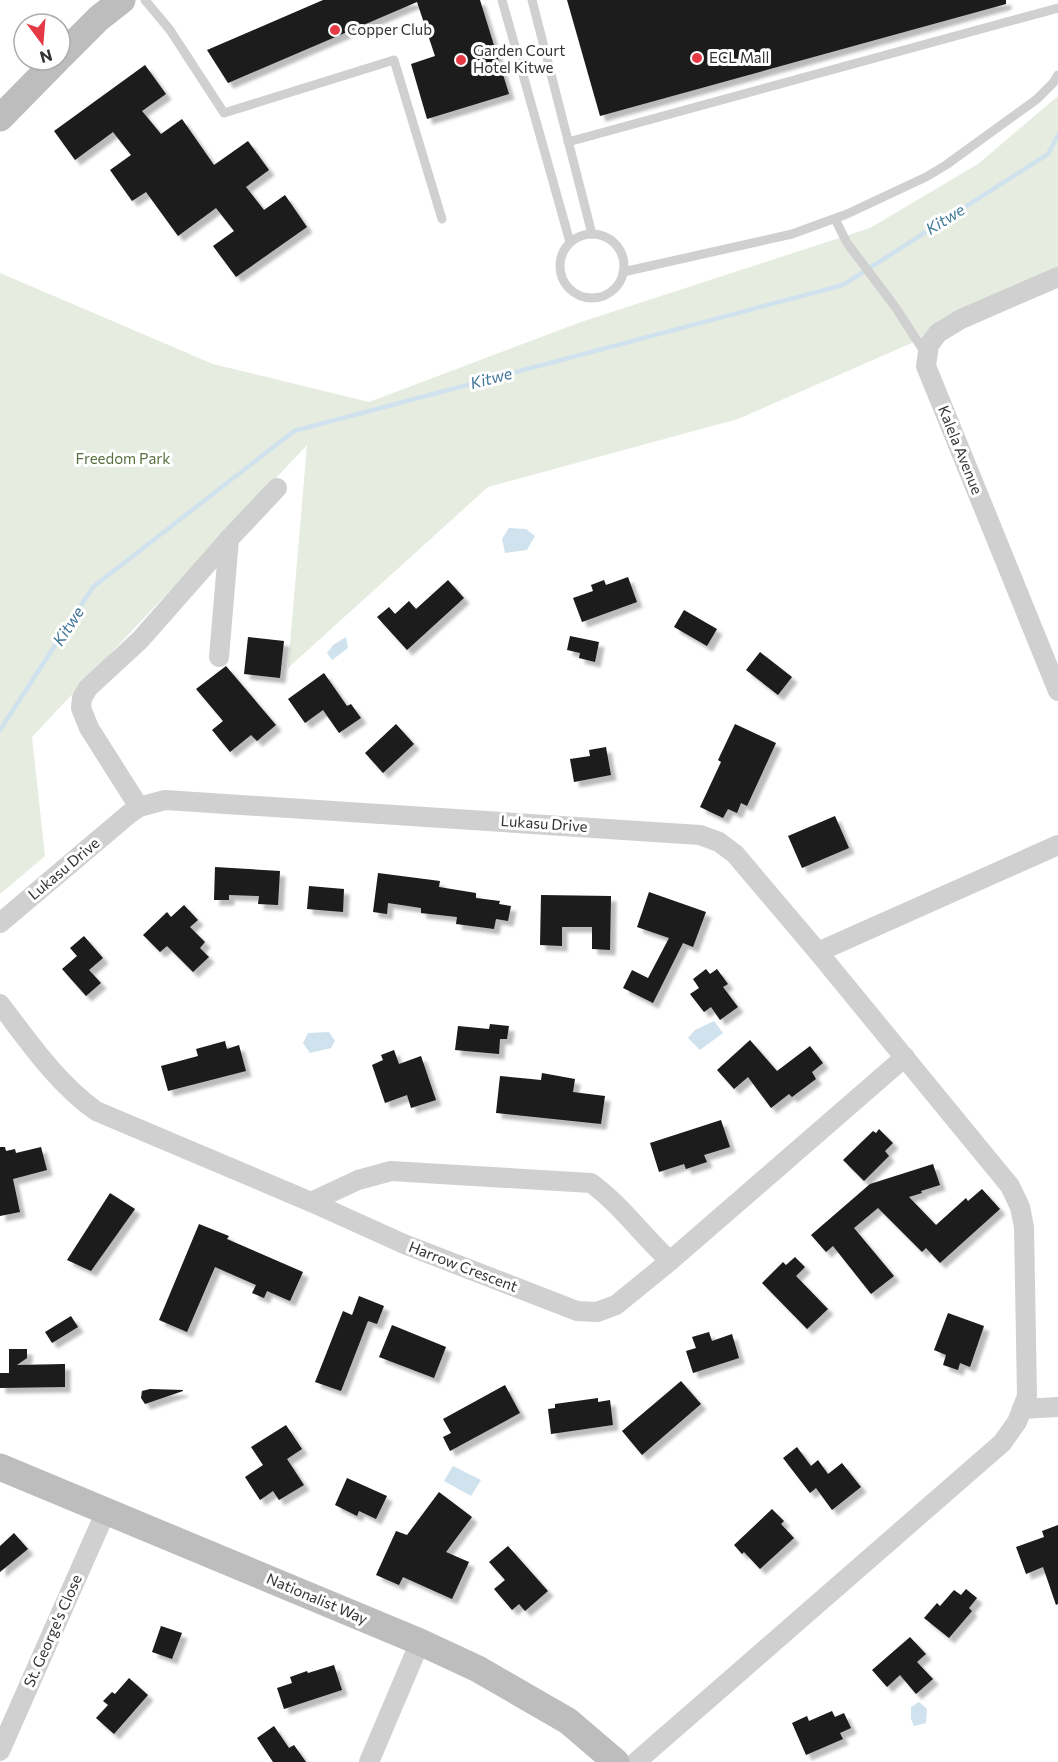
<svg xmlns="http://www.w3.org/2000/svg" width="1058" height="1762" viewBox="0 0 1058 1762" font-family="Commissioner,sans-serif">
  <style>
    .green { fill: #e6ecdf }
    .water { fill: #cfe2ee }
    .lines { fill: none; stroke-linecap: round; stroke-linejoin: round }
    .stream { stroke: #cfe2ee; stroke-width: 4.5 }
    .building { fill: #1a1a1a; filter: url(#shadow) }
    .lane { stroke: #d0d0d0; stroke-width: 9 }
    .street { stroke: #d0d0d0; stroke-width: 20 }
    .secondary { stroke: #bdbdbd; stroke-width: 27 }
    .poi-dot { fill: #e63946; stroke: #fff; stroke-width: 2 }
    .labels { text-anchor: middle; stroke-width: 6; stroke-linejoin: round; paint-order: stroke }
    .poi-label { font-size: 15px; fill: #333; stroke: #fff; text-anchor: start }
    .street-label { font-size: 15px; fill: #333; stroke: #fff }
    .park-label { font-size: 15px; fill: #56703f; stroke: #fff }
    .water-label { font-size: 16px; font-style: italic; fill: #3f7597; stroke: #fff }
  </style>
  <defs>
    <filter id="shadow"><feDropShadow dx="5.5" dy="5.5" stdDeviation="1.5" flood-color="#0004"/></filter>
  </defs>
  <rect width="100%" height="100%" fill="#fff"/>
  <!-- green -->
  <path class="green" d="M1058 96V279L738 419 488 487 288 668 307 445 32 737 45 856 0 894V273L213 364 369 402 581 322 870 228 978 164Z"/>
  <!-- water -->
  <g class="water">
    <path d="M509 528 526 529 535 536 527 550 505 553 502 539Z"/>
    <path d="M346 637 348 648 332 660 327 653 333 645Z"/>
    <path d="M714 1021 723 1033 700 1050 688 1038 695 1030Z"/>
    <path d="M329 1032 335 1041 331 1048 310 1053 303 1043 308 1033Z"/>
    <path d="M453 1466 481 1480 471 1496 444 1481Z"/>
    <path d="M919 1702 927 1709 926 1723 914 1726 911 1719V1707Z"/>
  </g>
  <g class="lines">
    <!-- stream -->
    <path class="stream" d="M0 730 93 587 294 431 843 285 1048 154 1058 135"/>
  </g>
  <!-- building -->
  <g class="building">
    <path d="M323 0H480L509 94 427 119 411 64 435 56 417 2 228 83 207 50Z"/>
    <path d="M567 0H1006V4L600 116Z"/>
    <path d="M145 65 166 94 142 111 161 134 182 119 214 165 248 141 269 170 246 187 264 210 285 195 307 227 236 277 213 246 234 231 216 208 178 236 146 192 132 201 110 170 131 155 113 132 75 160 54 131Z"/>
    <path d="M628 577 637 602 582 622 573 598 593 591 591 585 604 580 606 585Z"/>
    <path d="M448 580 464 598 407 650 377 617 389 607 395 614 409 601 416 609Z"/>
    <path d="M684 610 717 629 707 646 674 627Z"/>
    <path d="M570 636 599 642 595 662 579 658 580 653 567 650Z"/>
    <path d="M248 637 284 641 280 678 244 674Z"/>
    <path d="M760 652 792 677 778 695 746 670Z"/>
    <path d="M226 666 276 725 257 741 251 735 230 752 212 730 223 721 196 689Z"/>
    <path d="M324 673 347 706 351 704 361 718 339 733 323 710 305 723 288 699Z"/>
    <path d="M396 724 414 744 383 773 365 753Z"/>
    <path d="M735 724 776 743 747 806 741 803 737 813 728 809 723 818 700 807 721 762 718 760Z"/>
    <path d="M606 747 611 775 574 782 570 759 590 756 589 750Z"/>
    <path d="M835 816 849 848 802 868 788 836Z"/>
    <path d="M215 867 280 871 278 905 258 904 259 896 229 895V900H214Z"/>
    <path d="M378 873 440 881 439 887 476 893V898L500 901 499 904 511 906 508 921 496 919 494 929 456 924 457 917 421 913V908L388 903 387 914 373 912Z"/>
    <path d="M309 886 344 889 343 912 307 909Z"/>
    <path d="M649 892 706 912 693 947 683 943 653 1003 623 988 632 970 648 978 669 938 637 927Z"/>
    <path d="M541 895 611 896 610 950 592 949V927H562V946L540 945Z"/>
    <path d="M184 905 198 920 190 927 205 942 200 948 209 957 193 972 167 946 160 952 143 935 167 912 171 917Z"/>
    <path d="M84 936 103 958 89 970 101 983 86 996 62 969 77 956 70 948Z"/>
    <path d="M706 969 710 974 717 969 728 984 723 987 738 1007 720 1020 711 1007 704 1012 690 994 699 988 693 979Z"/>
    <path d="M490 1024 509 1026 507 1039H500L499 1054 455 1050 458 1026 489 1029Z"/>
    <path d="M750 1040 777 1071 810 1046 823 1063 812 1072 816 1079 792 1097 789 1094 771 1108 748 1077 734 1089 717 1070Z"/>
    <path d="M225 1041 227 1049 239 1045 246 1071 168 1091 161 1066 198 1056 196 1049Z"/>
    <path d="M394 1050 399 1064 421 1056 436 1100 411 1108 407 1095 385 1103 372 1065 383 1060 381 1055Z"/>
    <path d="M542 1073 575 1079 573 1092 605 1096 601 1124 496 1113 500 1076 541 1080Z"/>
    <path d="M721 1120 730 1147 704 1155 707 1162 686 1169 684 1164 659 1172 650 1143Z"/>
    <path d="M879 1129 893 1143 885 1151 889 1156 864 1181 843 1160 873 1131 876 1133Z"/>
    <path d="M0 1147H5L6 1151 15 1149 16 1153 41 1147 47 1170 13 1179 20 1212 0 1216Z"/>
    <path d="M933 1164 940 1185 921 1191 922 1193 909 1197 936 1225 966 1198 968 1201 982 1189 1000 1209 940 1263 926 1248 922 1252 878 1208 854 1228 894 1276 871 1294 833 1246 826 1252 811 1235 870 1184Z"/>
    <path d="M110 1193 135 1209 91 1271 67 1260Z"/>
    <path d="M199 1224 229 1236 227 1239 303 1272 290 1301 267 1291 264 1298 252 1293 256 1285 215 1267 187 1332 159 1320Z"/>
    <path d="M795 1257 805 1267 796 1276 828 1309 807 1329 762 1283 783 1262 786 1265Z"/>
    <path d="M359 1296 384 1306 377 1324 368 1321 341 1391 315 1382 343 1311 352 1315Z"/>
    <path d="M948 1313 984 1326 970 1367 960 1363 958 1370 943 1365 946 1355 934 1350Z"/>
    <path d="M71 1316 78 1327 52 1343 45 1332Z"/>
    <path d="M392 1325 446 1347 434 1378 379 1357Z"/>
    <path d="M709 1332 712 1341 732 1334 739 1358 693 1373 686 1351 696 1348 692 1337Z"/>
    <path d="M9 1349H27V1358L17 1365 65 1364V1387L0 1388V1373H9Z"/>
    <path d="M681 1381 701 1404 642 1455 622 1431Z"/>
    <path d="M505 1385 520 1413 450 1451 443 1437 451 1433 443 1419Z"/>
    <path d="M150 1389 183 1390V1391L145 1404 141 1398 142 1391Z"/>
    <path d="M598 1398V1402L610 1400 613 1425 551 1434 548 1409 555 1408V1404Z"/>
    <path d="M286 1425 302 1449 287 1459 304 1485 279 1500 273 1491 260 1500 245 1477 263 1465 251 1447Z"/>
    <path d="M797 1447 811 1466 818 1460 828 1474 842 1463 861 1487 832 1510 816 1488 810 1493 783 1458Z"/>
    <path d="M347 1478 387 1496 376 1519 359 1511 357 1516 335 1505Z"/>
    <path d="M439 1492 472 1517 446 1552 469 1562 452 1599 403 1577 399 1585 376 1575 396 1531 407 1535Z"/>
    <path d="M772 1509 784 1521 781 1524 794 1538 760 1569 744 1552 742 1554 734 1545Z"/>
    <path d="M1058 1525V1604L1056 1605 1043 1567 1026 1574 1016 1547 1044 1537 1042 1531Z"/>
    <path d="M14 1533 28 1549 0 1572V1546Z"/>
    <path d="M508 1546 548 1591 525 1611 519 1604 512 1610 494 1589 505 1580 489 1562Z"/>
    <path d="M966 1589 977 1598 969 1608 972 1611 949 1638 924 1618 937 1603 940 1606 954 1590 961 1595Z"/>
    <path d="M161 1626 182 1633 172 1659 152 1652Z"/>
    <path d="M910 1637 926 1654 917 1662 933 1679 916 1694 900 1675 887 1687 872 1670Z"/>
    <path d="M334 1665 342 1690 284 1709 277 1688 292 1683 290 1677 307 1671 308 1673Z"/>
    <path d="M129 1678 148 1695 114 1734 96 1718 108 1705 103 1701 112 1692 115 1694Z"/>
    <path d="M832 1711 835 1717 844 1713 851 1728 840 1733 843 1739 806 1755 792 1723 807 1716 809 1721Z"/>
    <path d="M274 1726 289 1748 294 1745 306 1762H273L257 1738Z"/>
  </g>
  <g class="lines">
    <!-- lane -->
    <g class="lane">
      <path d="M145 0 170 30 224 113 394 60 442 219"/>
      <path d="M502 0 570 242"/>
      <path d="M532 0 592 234"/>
      <path d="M568 142 1058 8"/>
      <path d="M835 219 847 243 896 308 925 353"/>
      <circle cx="592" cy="266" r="32"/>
      <path d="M623 272 792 234 847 214 926 177 946 165 1037 99 1053 83 1058 75"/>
    </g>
    <!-- street -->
    <g class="street">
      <path d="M1058 277 961 319 938 333 929 345 926 366 1058 691"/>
      <path d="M219 657 229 539"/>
      <path d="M139 807 89 728 81 708 82 698 88 688 140 640 229 539 277 488"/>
      <path d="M0 923 129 814 139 807 165 800 700 835 719 842 735 854 818 952 1058 845"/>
      <path d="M0 1004C29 1042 56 1082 96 1111L311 1202 404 1244 577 1311 597 1312 616 1305 670 1261 905 1057"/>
      <path d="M311 1202 358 1180 391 1171 591 1183C621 1205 643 1236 670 1261"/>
      <path d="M1022 1409 1058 1407"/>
      <path d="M0 1751 106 1511"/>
      <path d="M369 1762 420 1642"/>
      <path d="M636 1762 1002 1443 1017 1422 1027 1396 1024 1227 1020 1207 1010 1186 818 952"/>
    </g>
    <!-- secondary -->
    <g class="secondary">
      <path d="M60 57 99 18 122 0"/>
      <path d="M0 118 57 60"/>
      <path d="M0 1467 420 1642 478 1669 568 1721 616 1762"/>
    </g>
  </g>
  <!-- markers -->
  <g class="poi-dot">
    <circle cx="335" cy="30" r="6"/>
    <circle cx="697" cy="58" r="6"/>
    <circle cx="461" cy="60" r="6"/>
  </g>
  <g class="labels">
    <!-- poi labels -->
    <g class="poi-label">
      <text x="347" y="35">Copper Club</text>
      <text x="473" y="56">Garden Court<tspan x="473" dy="17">Hotel Kitwe</tspan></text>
      <text x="709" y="63">ECL Mall</text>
    </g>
    <!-- street labels -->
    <g class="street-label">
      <text transform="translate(960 450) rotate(68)" y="5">Kalela Avenue</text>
      <text transform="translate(544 824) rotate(4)" y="5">Lukasu Drive</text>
      <text transform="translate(64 869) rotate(-40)" y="5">Lukasu Drive</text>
      <text transform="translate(463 1267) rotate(21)" y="5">Harrow Crescent</text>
      <text transform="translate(317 1599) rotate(23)" y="5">Nationalist Way</text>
      <text transform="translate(53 1631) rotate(-66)" y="5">St. George's Close</text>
    </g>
    <!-- park labels -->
    <g class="park-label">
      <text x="123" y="464">Freedom Park</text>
    </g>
    <!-- water labels -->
    <g class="water-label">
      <text transform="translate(945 219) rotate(-32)" y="6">Kitwe</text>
      <text transform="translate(491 378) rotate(-15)" y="6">Kitwe</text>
      <text transform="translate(68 626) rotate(-57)" y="6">Kitwe</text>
    </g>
  </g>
  <!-- north arrow -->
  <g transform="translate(42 42) rotate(164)"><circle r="28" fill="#ffffff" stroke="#adadad" stroke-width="1.5"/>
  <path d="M0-4.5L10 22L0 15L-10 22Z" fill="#e63946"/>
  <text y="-9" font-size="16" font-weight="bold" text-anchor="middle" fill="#333333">N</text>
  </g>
</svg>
